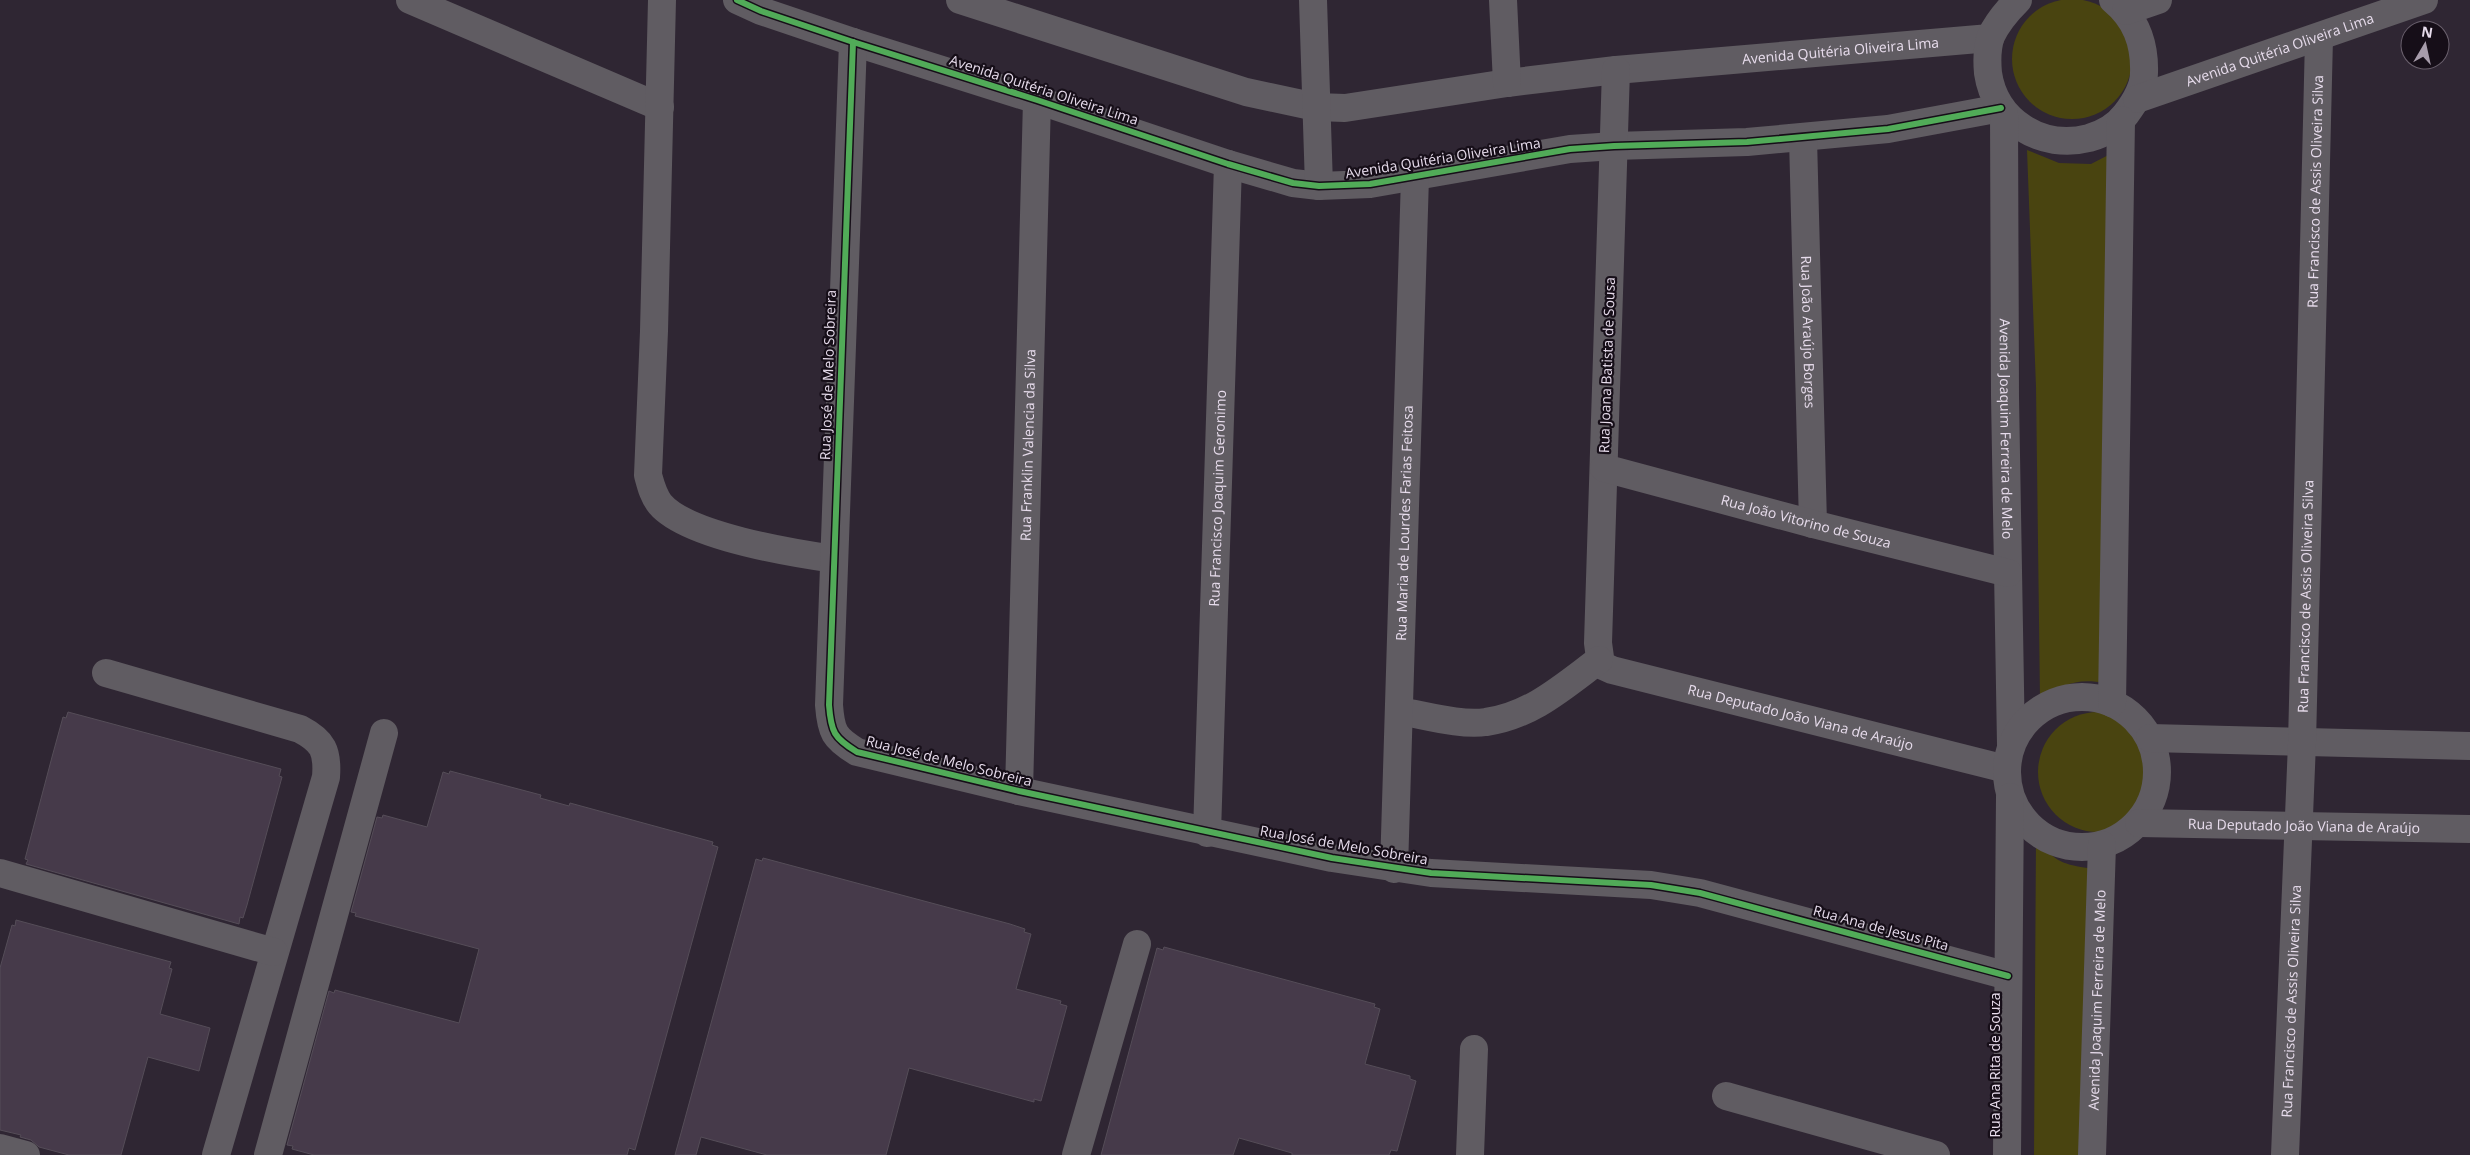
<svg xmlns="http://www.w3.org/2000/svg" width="2470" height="1155" viewBox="0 0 2470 1155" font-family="'Open Sans',sans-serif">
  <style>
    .green { fill: #494410 }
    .building { fill: #463a4a; stroke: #554d58 }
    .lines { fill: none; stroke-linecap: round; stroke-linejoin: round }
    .minor { stroke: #605c62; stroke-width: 28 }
    .cycleway-casing { stroke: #160e18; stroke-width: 9 }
    .cycleway { stroke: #51ab58; stroke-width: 6 }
    .labels { text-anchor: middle; stroke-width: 4.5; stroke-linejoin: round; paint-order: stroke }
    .street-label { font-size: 14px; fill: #e7dcec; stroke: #160e18 }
  </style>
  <rect width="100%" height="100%" fill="#2f2633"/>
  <!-- green -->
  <g class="green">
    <circle cx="2072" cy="59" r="60"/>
    <path d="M2027 150 2059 163 2091 164 2118 150 2106 683C2075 678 2066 684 2040 699L2036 387Z"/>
    <circle cx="2098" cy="772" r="60"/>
    <path d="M2036 838C2056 863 2062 864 2093 869L2084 1155H2034Z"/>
  </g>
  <!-- building -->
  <g class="building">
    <path d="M68 712 281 769 279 776 282 777 247 905 243 918 240 917 239 924 26 864 28 860 25 859 52 757 63 717 66 718Z"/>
    <path d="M450 771 541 795 540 798 569 806 570 803 713 842 712 845 718 847 635 1150 629 1148 627 1155H314L292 1149 293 1146 287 1145 329 991 334 993 335 990 459 1023 479 949 355 916 356 913 351 912 377 817 382 818 383 815 427 827 443 772 449 774Z"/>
    <path d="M763 858 1010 924 1025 929 1024 932 1031 934 1016 989 1061 1001 1060 1004 1067 1006 1041 1101 1034 1099V1102L909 1068 886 1155H767L701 1137 696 1155H675L756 859 762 861Z"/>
    <path d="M16 920 171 962 169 968 172 969 160 1014 210 1028 199 1071 148 1057 121 1155H69L39 1147 31 1140 20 1137 21 1135 0 1130V968L12 925 15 926Z"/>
    <path d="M1164 947 1375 1004 1374 1007 1380 1009 1365 1064 1410 1076V1079L1416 1081 1397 1151 1391 1150 1389 1155H1292V1153L1239 1138 1233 1155H1101L1157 948 1163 950Z"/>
  </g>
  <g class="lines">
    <!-- minor -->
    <g class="minor">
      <path d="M410 0 660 107"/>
      <path d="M662 0 654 331 648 475C651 486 653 495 660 504 687 536 792 553 834 559"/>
      <path d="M737 0 761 11 853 42 1037 100 1228 164 1293 183 1319 186 1370 184 1570 149 1614 146 1747 142 1888 129 2001 108"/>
      <path id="s1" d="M960 0 1246 92 1316 107 1345 108 1507 83 1616 70 1990 38"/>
      <path d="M1313 0 1319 186"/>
      <path d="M1503 0 1507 83"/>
      <path d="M2018 0C2007 11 1998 21 1991 36 1987 47 1987 62 1988 73 1995 122 2042 150 2089 138 2103 134 2117 126 2126 114 2135 102 2144 88 2144 73 2145 43 2136 19 2113 0"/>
      <path d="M2126 11 2158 0"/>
      <path d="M853 42 829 705C831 732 834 738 857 752L1019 791 1332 858 1431 873 1651 885 1700 893 2008 976"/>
      <path id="s2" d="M1616 70 1598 643 1601 665 1612 670 2006 769"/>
      <path id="s3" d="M2137 99 2424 0"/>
      <path id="s4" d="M2004 113 2005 396 2011 745"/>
      <path id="s5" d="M1803 138 1813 524"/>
      <path id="s6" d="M1604 468 1813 524 2008 573"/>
      <path d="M106 673 300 729C323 741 328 751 326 777L216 1155"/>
      <circle cx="2082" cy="772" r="75"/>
      <path d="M2112 703 2121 120"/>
      <path d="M1399 711C1424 715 1461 726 1486 722 1531 716 1564 686 1599 660"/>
      <path d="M2150 738 2470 746"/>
      <path id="s7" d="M1019 791 1037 100"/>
      <path id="s8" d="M2139 823 2470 829"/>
      <path id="s9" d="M1207 833 1228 164"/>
      <path id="s10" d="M1394 869 1415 177"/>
      <path d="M0 873 274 952"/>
      <path d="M1726 1096 1936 1155"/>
      <path d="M0 1148 26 1155"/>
      <path d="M268 1155 384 733"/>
      <path d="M1076 1155 1137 944"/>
      <path d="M1470 1155 1474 1049"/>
      <path d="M2007 1155 2010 797"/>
      <path id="s11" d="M2092 1155 2102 845"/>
      <path id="s12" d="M2285 1155 2302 743 2319 38"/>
    </g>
    <!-- cycleway casing -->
    <g class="cycleway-casing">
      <g id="cycleway">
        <path d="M737 0 761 11 853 42 1037 100 1228 164 1293 183 1319 186 1370 184 1570 149 1614 146 1747 142 1888 129 2001 108"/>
        <path d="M853 42 829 705C831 732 834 738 857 752L1019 791 1332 858 1431 873 1651 885 1700 893 2008 976"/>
      </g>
    </g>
    <!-- cycleway -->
    <use href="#cycleway" class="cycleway"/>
  </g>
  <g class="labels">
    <!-- street labels -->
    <g class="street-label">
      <text dy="5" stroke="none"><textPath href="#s1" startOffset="900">Avenida Quitéria Oliveira Lima</textPath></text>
      <text dy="5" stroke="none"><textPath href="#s3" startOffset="151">Avenida Quitéria Oliveira Lima</textPath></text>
      <text transform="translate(1044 90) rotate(18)" y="5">Avenida Quitéria Oliveira Lima</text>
      <text transform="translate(1443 158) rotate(-9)" y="5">Avenida Quitéria Oliveira Lima</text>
      <text dy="5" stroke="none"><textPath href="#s12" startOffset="964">Rua Francisco de Assis Oliveira Silva</textPath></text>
      <text dy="5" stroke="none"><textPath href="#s5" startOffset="194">Rua João Araújo Borges</textPath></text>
      <text transform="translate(1607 365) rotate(-88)" y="5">Rua Joana Batista de Sousa</text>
      <text transform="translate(828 375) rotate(-88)" y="5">Rua José de Melo Sobreira</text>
      <text dy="5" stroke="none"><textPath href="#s4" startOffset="316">Avenida Joaquim Ferreira de Melo</textPath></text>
      <text dy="5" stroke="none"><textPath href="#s7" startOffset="346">Rua Franklin Valencia da Silva</textPath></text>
      <text dy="5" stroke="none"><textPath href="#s9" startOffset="335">Rua Francisco Joaquim Geronimo</textPath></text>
      <text dy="5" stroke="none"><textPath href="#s6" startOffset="209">Rua João Vitorino de Souza</textPath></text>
      <text dy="5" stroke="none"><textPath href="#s10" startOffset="346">Rua Maria de Lourdes Farias Feitosa</textPath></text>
      <text dy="5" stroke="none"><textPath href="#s12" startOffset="559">Rua Francisco de Assis Oliveira Silva</textPath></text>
      <text dy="5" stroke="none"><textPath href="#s2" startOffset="802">Rua Deputado João Viana de Araújo</textPath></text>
      <text transform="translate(949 761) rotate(14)" y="5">Rua José de Melo Sobreira</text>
      <text dy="5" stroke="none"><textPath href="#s8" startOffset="165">Rua Deputado João Viana de Araújo</textPath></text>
      <text transform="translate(1344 845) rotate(10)" y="5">Rua José de Melo Sobreira</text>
      <text transform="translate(1881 928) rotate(15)" y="5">Rua Ana de Jesus Pita</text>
      <text dy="5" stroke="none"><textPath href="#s11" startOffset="155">Avenida Joaquim Ferreira de Melo</textPath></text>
      <text dy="5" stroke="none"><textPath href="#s12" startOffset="154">Rua Francisco de Assis Oliveira Silva</textPath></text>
      <text transform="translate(1995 1065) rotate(-90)" y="5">Rua Ana Rita de Souza</text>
    </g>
  </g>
  <!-- north arrow -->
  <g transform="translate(2425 45) rotate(9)"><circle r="24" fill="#160e18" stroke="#6a606d"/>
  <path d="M0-4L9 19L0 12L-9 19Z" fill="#a79cab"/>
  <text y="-8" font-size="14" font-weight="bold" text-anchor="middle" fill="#e7dcec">N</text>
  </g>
</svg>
